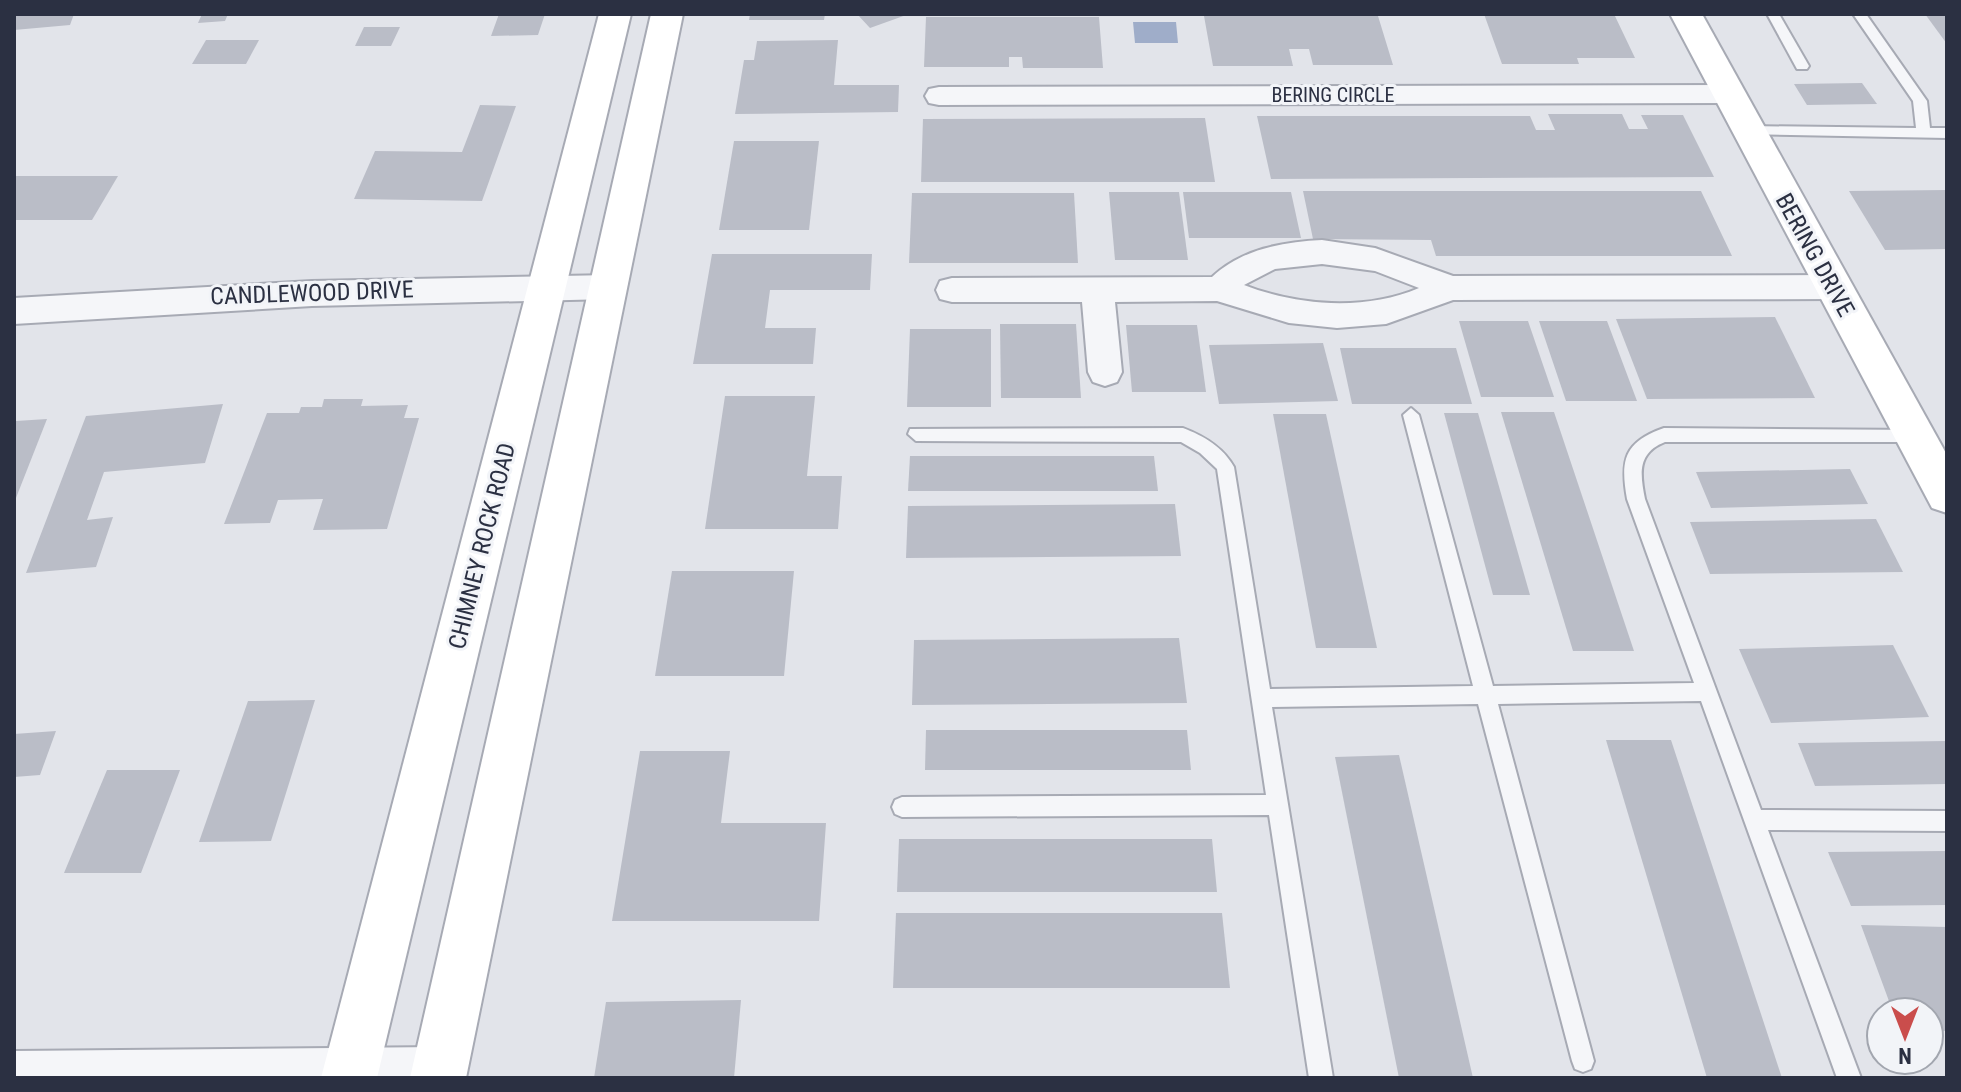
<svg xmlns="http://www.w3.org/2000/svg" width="1961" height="1092" viewBox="0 0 1961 1092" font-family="'Roboto Condensed',sans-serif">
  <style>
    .water { fill: #9fadc9 }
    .building { fill: #babdc7 }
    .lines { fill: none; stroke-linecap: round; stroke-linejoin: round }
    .lane-casing { stroke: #a7aab4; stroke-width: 4 }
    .street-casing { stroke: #a7aab4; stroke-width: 4 }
    .secondary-casing { stroke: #a7aab4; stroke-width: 4 }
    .lane { fill: #f5f6f9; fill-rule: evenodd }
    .street { fill: #f5f6f9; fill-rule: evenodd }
    .secondary { fill: #fff; fill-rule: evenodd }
    .labels { text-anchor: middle; stroke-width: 6; stroke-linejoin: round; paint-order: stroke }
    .far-street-label { font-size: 20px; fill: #2b3042; stroke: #f2f4f8 }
    .street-label { font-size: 24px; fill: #2b3042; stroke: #f2f4f8 }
  </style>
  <rect width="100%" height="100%" fill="#e2e4ea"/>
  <!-- water -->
  <path class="water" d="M1133 22H1176L1178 43H1135Z"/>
  <!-- building -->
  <g class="building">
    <path d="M14 14H74L70 25 14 30Z"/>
    <path d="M202 14H228L225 21 198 23Z"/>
    <path d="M499 14H545L538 35 491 36Z"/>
    <path d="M750 14H825L824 20H749Z"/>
    <path d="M857 14H909L870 28Z"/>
    <path d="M1484 14H1614L1635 58H1577L1579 64H1502Z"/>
    <path d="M1925 14H1947V44Z"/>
    <path d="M1204 16H1378L1393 65H1313L1309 49H1289L1293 66H1213Z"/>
    <path d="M926 17H1099L1103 68H1023L1022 57H1009V67H924Z"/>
    <path d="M364 27H400L391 46H355Z"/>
    <path d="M206 40H259L246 64H192Z"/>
    <path d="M838 40 834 85H899L898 112 735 114 744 60H754L757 41Z"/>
    <path d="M1862 83 1877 104 1807 105 1794 84Z"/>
    <path d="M480 105 516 106 482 201 354 199 375 151 462 152Z"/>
    <path d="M1548 114H1622L1629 129H1648L1641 115H1683L1714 177 1271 179 1257 116H1530L1536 130H1555Z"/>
    <path d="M1205 118 1215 182H921L923 119Z"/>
    <path d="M734 141H819L809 230H719Z"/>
    <path d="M14 176H118L92 220H14Z"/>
    <path d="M1947 190V249L1885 250 1849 191Z"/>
    <path d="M1303 191H1701L1732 256H1436L1431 240 1313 239Z"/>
    <path d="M1109 192H1179L1188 260H1115Z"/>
    <path d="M1183 192H1291L1301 238H1189Z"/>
    <path d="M912 193H1074L1078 263H909Z"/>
    <path d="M712 254H872L870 290H770L765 328H816L813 364H693Z"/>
    <path d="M1775 317 1815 398 1647 399 1616 319Z"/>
    <path d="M1459 321H1528L1554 397H1481Z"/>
    <path d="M1539 321H1607L1637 401H1566Z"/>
    <path d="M1000 324H1076L1081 398H1001Z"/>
    <path d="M1126 325H1197L1206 392H1132Z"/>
    <path d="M910 329H991V407H907Z"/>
    <path d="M1323 343 1338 401 1219 404 1209 345Z"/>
    <path d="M1340 348H1456L1472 404H1352Z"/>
    <path d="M725 396H815L807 476H842L838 529H705Z"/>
    <path d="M324 399H363L361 406 408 405 404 418H419L387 529 313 530 323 499 278 500 270 523 224 524 267 413H299L301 407H322Z"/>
    <path d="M223 404 205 463 104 472 87 520 113 517 96 567 26 573 86 416Z"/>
    <path d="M1501 412H1554L1634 651H1573Z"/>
    <path d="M1444 413H1478L1530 595H1493Z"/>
    <path d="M1273 414H1326L1377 648H1316Z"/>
    <path d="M47 419 14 503 16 421Z"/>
    <path d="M910 456H1154L1158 491H908Z"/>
    <path d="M1850 469 1868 504 1711 508 1696 472Z"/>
    <path d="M1175 504 1181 556 906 558 908 506Z"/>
    <path d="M1876 519 1903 572 1710 574 1690 522Z"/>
    <path d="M672 571H794L784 676H655Z"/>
    <path d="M1179 638 1187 703 912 705 914 640Z"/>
    <path d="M1893 645 1929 717 1771 723 1739 649Z"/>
    <path d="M315 700 271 841 199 842 248 701Z"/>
    <path d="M926 730H1187L1191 770H925Z"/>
    <path d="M56 731 40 775 14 777V734Z"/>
    <path d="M1606 740H1671L1782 1078H1707Z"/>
    <path d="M1947 741V784L1815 786 1798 743Z"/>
    <path d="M640 751H730L721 823H826L819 921H612Z"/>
    <path d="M1399 755 1473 1078H1399L1335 757Z"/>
    <path d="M107 770H180L141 873H64Z"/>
    <path d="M899 839H1212L1217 892H897Z"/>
    <path d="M1947 851V905L1851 906 1828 852Z"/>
    <path d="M896 913H1222L1230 988H893Z"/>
    <path d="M1861 925 1947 927V1031L1929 1030V1012H1893Z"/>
    <path d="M741 1000 734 1078H594L606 1002Z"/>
  </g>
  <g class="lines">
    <!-- lane casing -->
    <g class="lane-casing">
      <g id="lane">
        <path d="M1767 14H1779L1809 66 1807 69H1797Z"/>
        <path d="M1853 14H1866L1927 101 1930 128H1947V138L1743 134V128L1748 126 1916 128 1913 101Z"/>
        <path d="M1411 408 1419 415 1493 686 1694 683 1627 499C1620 460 1624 442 1664 428L1921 430 1923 435 1915 442H1665C1637 453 1640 474 1645 499L1761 810 1947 811V831L1768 830 1861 1078H1837L1701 701 1498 704 1594 1061 1591 1069 1583 1072 1575 1069 1572 1061 1478 704 1272 707 1333 1078H1309L1269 815 902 817 895 814 892 807 895 800 902 797 1266 795 1217 469 1200 453 1181 442 916 441 908 434 910 429 1183 428C1204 436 1223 447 1234 467L1270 689 1473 686 1403 415Z"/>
      </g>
    </g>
    <!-- street casing -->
    <g class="street-casing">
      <g id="street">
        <path d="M1727 85 1737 87 1741 94 1737 101 1727 103 939 105 929 103 925 96 929 89 939 87Z"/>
        <path d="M1322 240 1375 248 1453 276 1833 275 1845 278 1849 287 1845 296 1833 299 1453 300 1386 324 1337 328 1289 323 1217 301 1115 302 1122 372 1117 382 1105 386 1093 382 1088 372 1082 302H952L940 299 936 290 940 281 952 278 1212 277C1242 249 1282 242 1322 240ZM1322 264 1375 271 1419 288C1365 311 1298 306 1244 285L1275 269Z"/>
        <path d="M611 275 623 278 627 287 623 296 611 299 312 306 14 324V298L312 281Z"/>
        <path d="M439 1047 456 1054 463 1071 460 1078H14V1051Z"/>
      </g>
    </g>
    <!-- secondary casing -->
    <g class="secondary-casing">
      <g id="secondary">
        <path d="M599 14H631L377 1078H321Z"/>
        <path d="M651 14H683L466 1078H410Z"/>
        <path d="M1670 14H1702L1947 455V513L1932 508Z"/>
      </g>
    </g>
    <!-- lane -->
    <use href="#lane" class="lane"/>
    <!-- street -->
    <use href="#street" class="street"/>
    <!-- secondary -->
    <use href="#secondary" class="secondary"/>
  </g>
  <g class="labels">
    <!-- far-street labels -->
    <g class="far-street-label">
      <text x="1333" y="102">BERING CIRCLE</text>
    </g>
    <!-- street labels -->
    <g class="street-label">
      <text transform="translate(1815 255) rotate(61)" y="8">BERING DRIVE</text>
      <text transform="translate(312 293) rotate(-2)" y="8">CANDLEWOOD DRIVE</text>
      <text transform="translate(482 546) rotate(-76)" y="8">CHIMNEY ROCK ROAD</text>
    </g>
  </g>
  <!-- border -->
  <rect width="1961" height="1092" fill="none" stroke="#2b3042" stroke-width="32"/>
  <!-- north arrow -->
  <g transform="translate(1905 1036) rotate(180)"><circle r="38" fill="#f2f4f8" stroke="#a2a6af" stroke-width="2"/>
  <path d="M0-6L14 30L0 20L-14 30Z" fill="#ca4d4c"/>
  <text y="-12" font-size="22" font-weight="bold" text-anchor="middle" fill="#2b3042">N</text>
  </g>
</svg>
